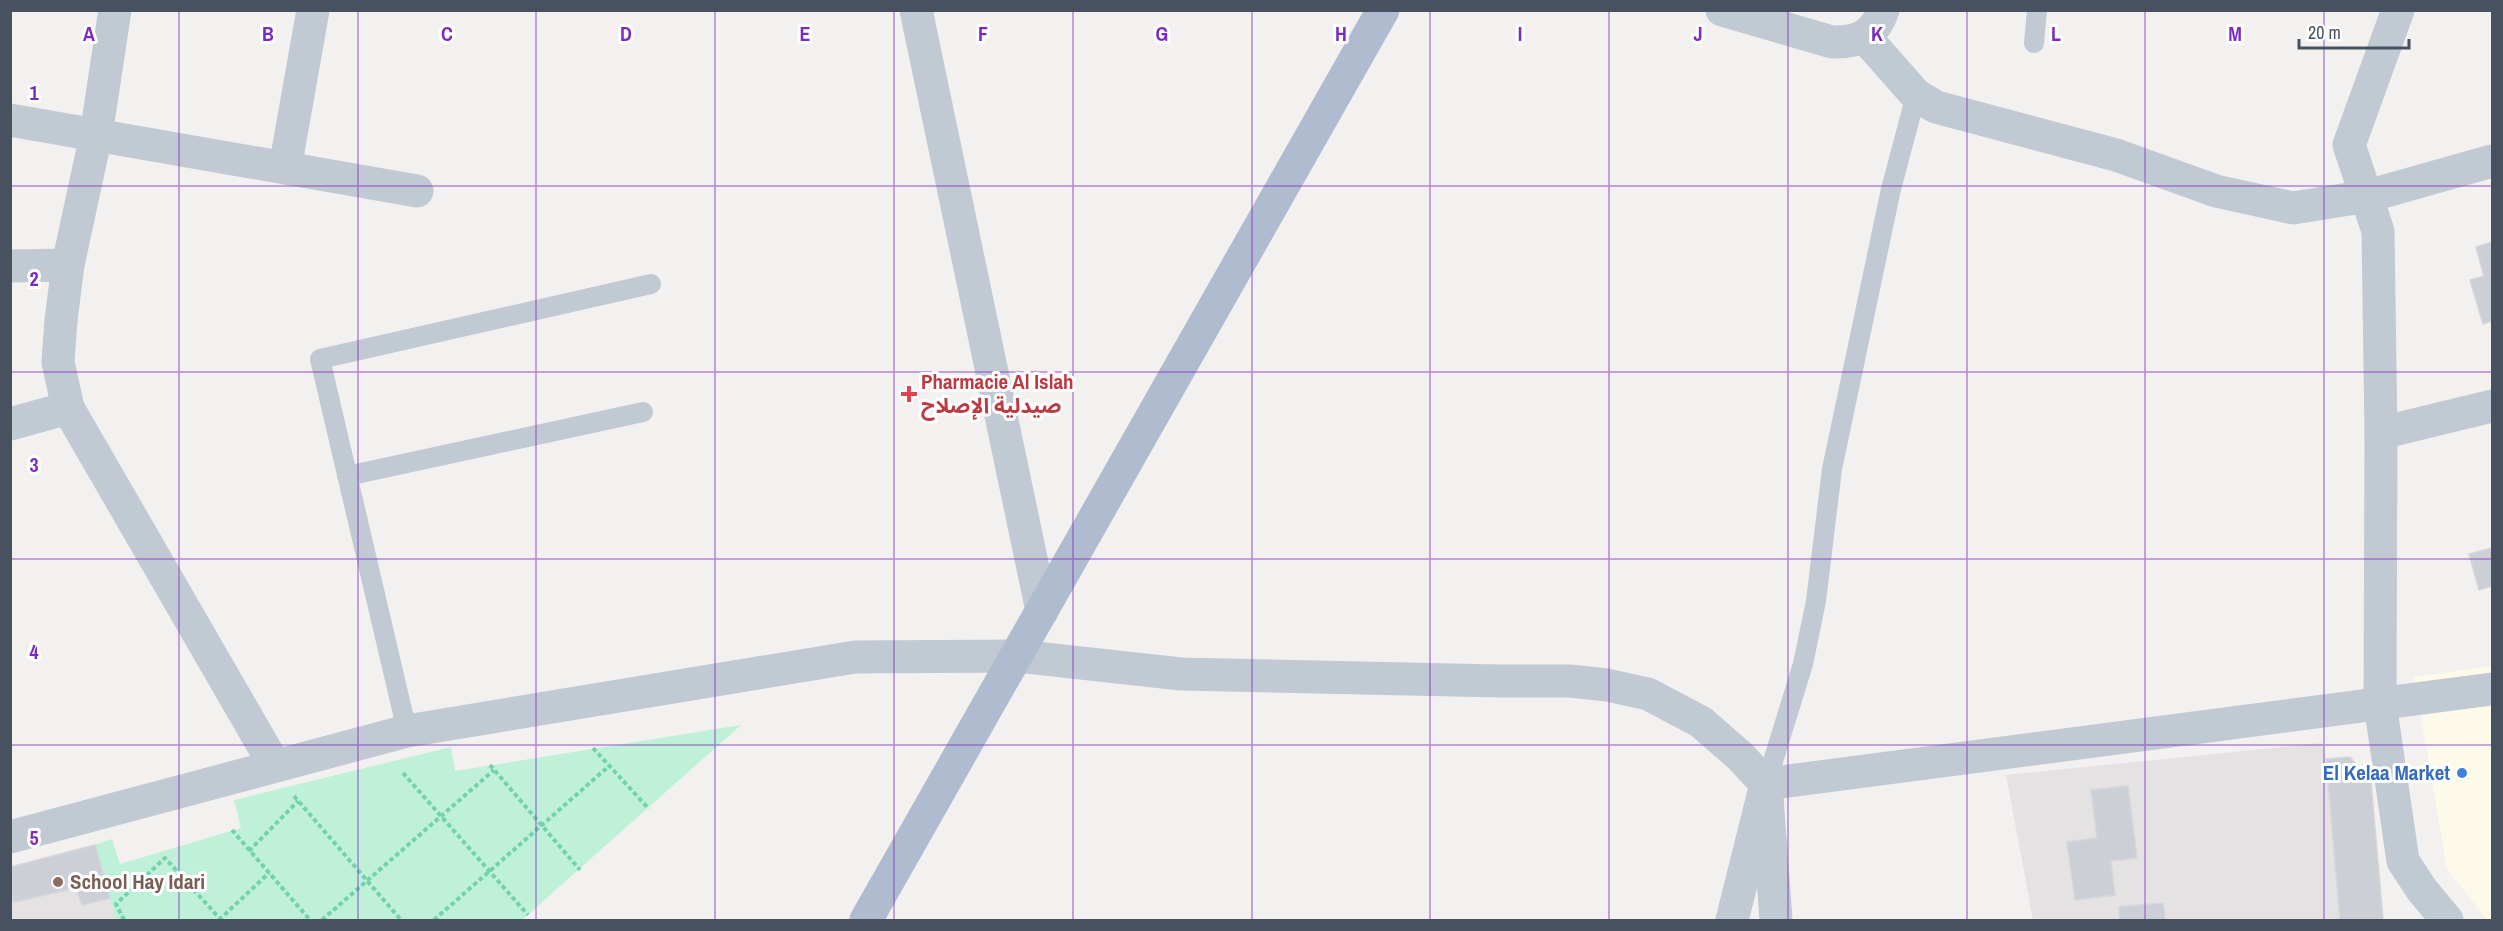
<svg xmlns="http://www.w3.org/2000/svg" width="2503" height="931" viewBox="0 0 2503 931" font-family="'Archivo Narrow','Noto Sans Arabic',sans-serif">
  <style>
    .commercial { fill: #fdfaea }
    .education { fill: #e4e2e2 }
    .green { fill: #bef1d8 }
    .building { fill: #cccfd6; stroke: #d4d6dc; stroke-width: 1.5 }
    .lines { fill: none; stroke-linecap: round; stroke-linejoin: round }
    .path { stroke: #74d1ae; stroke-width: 4; stroke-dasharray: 4.5 3; stroke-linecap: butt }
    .service { stroke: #c1c9d3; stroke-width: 20 }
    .minor { stroke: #c1c9d3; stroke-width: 33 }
    .primary { stroke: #afbcd0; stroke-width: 33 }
    .grid { fill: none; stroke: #7b2cbf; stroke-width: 1.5; stroke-opacity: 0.55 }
    .health-dot { fill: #e0444e; stroke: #fff; stroke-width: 2 }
    .shop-dot { fill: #3f7fe0; stroke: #fff; stroke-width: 2 }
    .education-dot { fill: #8d6e63; stroke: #fff; stroke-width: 2 }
    .labels { text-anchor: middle; stroke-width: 6; stroke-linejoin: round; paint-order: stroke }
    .health-label { font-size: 21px; font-weight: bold; fill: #be3a42; stroke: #fff; text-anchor: start }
    .shop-label { font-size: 21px; font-weight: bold; fill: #366cbe; stroke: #fff; text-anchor: end }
    .education-label { font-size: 21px; font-weight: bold; fill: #785e54; stroke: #fff; text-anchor: start }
    .grid-label { font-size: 20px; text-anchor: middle; font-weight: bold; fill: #7b2cbf; stroke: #fff; stroke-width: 6; stroke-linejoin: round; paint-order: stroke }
  </style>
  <rect width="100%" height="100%" fill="#f3f1f0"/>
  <!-- commercial -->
  <path class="commercial" d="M2492 666V920H2487L2447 869 2414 677Z"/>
  <!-- education -->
  <g class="education">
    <path d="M2322 743 2326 759 2340 920H2033L2006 775Z"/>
    <path d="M95 845 116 920H11V867Z"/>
  </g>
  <!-- green -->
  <path class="green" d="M741 725 522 920H116L95 845 112 839 120 864 241 828 234 800 451 747 455 771Z"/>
  <!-- building -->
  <g class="building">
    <path d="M2492 242V321L2483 324 2470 280 2484 276 2476 247Z"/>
    <path d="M2492 548V586L2479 590 2469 554Z"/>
    <path d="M2350 757 2371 781 2383 920H2340L2326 759Z"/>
    <path d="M2128 786 2137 858 2111 861 2115 895 2075 900 2067 842 2097 838 2091 790Z"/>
    <path d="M95 845 110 898 82 905 76 888 14 902 10 891V867Z"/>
    <path d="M2163 903 2165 920H2120L2119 907Z"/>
  </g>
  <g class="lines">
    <!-- path -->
    <g class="path">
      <path d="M593 748 649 809"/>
      <path d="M490 765 580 870"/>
      <path d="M403 773 528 915"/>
      <path d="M294 796 401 920"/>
      <path d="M232 830 310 920"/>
      <path d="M249 851 298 801"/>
      <path d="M124 920 116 904 165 858 221 920"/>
      <path d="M219 920 269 873"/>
      <path d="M322 920 494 770"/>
      <path d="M434 920 609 766"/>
    </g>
    <!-- service -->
    <g class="service">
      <path d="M2034 43 2037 10"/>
      <path d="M347 476 643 412"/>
      <path d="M407 731 320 359 651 284"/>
      <path d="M1766 784 1803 664 1816 601 1832 469 1891 189 1916 95"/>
    </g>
    <!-- minor -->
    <g class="minor">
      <path d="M115 10 96 135 68 265 61 320 58 362 68 408 275 766"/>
      <path d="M916 10 1042 611"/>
      <path d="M1722 10 1832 42C1857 43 1875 35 1883 10"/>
      <path d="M2398 10 2349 145 2378 231 2381 433 2380 703 2403 861 2422 890 2447 920"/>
      <path d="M1864 36 1916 95 1936 107 2116 155 2216 191 2293 208 2368 196 2492 161"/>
      <path d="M10 120 417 191"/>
      <path d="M285 168 313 10"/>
      <path d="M10 266 68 265"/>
      <path d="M10 424 68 408"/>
      <path d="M2381 433 2492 406"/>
      <path d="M10 837 407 731 855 657 1017 656 1181 674 1500 681H1570L1607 685 1648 694 1701 722 1741 757 1766 784 1776 920"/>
      <path d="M1732 920 1766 784 2492 689"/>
    </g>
    <!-- primary -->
    <path class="primary" d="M866 920 1383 10"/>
  </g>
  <!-- grid -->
  <path class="grid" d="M179 10V920M358 10V920M536 10V920M715 10V920M894 10V920M1073 10V920M1252 10V920M1430 10V920M1609 10V920M1788 10V920M1967 10V920M2145 10V920M2324 10V920M10 186H2492M10 372H2492M10 559H2492M10 745H2492"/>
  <!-- markers -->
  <path class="health-dot" d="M906 385h6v6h6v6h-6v6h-6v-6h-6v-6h6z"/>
  <circle class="shop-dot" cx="2462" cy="773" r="6"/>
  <circle class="education-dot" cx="58" cy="882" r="6"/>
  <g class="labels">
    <!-- health labels -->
    <g class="health-label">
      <text x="921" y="389">Pharmacie Al Islah<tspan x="921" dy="24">صيدلية الإصلاح</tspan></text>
    </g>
    <!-- shop labels -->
    <g class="shop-label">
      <text x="2450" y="780">El Kelaa Market</text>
    </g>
    <!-- education labels -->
    <g class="education-label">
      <text x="70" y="889">School Hay Idari</text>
    </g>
  </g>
  <g class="grid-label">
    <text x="89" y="41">A</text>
    <text x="268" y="41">B</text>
    <text x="447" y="41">C</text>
    <text x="626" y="41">D</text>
    <text x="805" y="41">E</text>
    <text x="983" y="41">F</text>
    <text x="1162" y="41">G</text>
    <text x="1341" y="41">H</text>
    <text x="1520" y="41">I</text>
    <text x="1698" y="41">J</text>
    <text x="1877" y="41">K</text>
    <text x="2056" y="41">L</text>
    <text x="2235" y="41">M</text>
    <text x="34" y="100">1</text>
    <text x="34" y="286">2</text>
    <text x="34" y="472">3</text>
    <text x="34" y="659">4</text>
    <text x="34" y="845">5</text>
  </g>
  <!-- border -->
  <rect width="2503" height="931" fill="none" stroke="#47515f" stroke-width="24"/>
  <!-- scale -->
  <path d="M2299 39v9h110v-9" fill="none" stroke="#47515f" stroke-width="3"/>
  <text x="2308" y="39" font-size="18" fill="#47515f" stroke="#ffffff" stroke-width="4.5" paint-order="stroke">20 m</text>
</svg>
